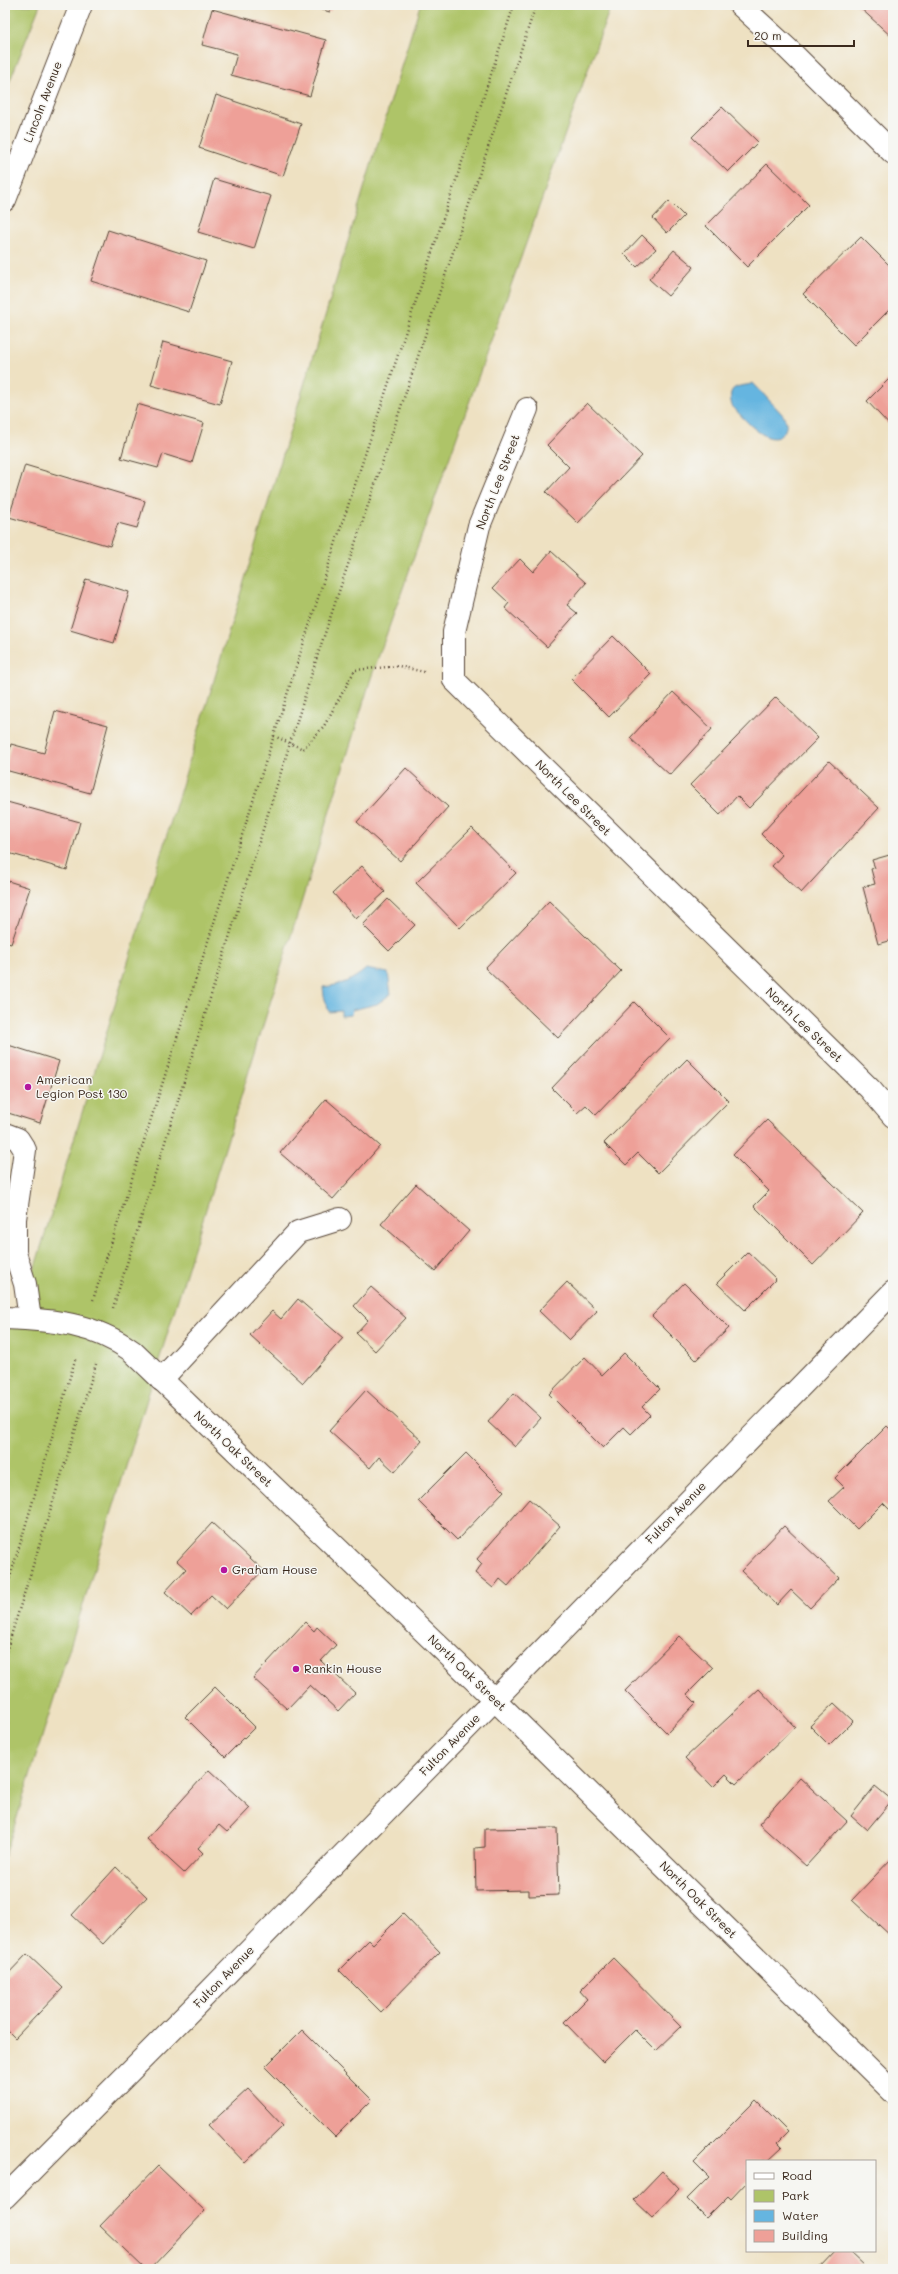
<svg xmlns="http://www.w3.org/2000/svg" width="898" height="2274" viewBox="0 0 898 2274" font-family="Mali,sans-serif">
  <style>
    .green { fill: #aec468; stroke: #747743 }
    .water { fill: #65b5e0; stroke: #50707f }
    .building { fill: #eea098 }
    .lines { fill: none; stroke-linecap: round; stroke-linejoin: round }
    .minor-casing { stroke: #564537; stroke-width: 24 }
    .path { stroke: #564537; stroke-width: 2.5; stroke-dasharray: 1 3; stroke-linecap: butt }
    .minor { stroke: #fff; stroke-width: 22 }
    .poi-dot { fill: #b5179e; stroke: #f6f6f2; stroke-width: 1.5 }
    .labels { text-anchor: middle; stroke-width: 3; stroke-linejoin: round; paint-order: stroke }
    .street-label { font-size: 12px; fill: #3b2a1e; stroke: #f6f6f2 }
    .poi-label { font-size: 12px; fill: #3b2a1e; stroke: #f6f6f2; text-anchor: start }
  </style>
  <rect width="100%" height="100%" fill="#f6f6f2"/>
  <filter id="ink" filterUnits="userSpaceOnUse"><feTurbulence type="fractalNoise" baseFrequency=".025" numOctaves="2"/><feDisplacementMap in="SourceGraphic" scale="8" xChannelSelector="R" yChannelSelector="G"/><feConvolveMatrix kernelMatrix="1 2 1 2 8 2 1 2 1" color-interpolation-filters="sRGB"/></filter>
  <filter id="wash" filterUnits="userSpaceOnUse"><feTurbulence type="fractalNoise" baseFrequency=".012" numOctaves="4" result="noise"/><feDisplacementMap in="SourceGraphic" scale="16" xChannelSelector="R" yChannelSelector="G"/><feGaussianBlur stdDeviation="0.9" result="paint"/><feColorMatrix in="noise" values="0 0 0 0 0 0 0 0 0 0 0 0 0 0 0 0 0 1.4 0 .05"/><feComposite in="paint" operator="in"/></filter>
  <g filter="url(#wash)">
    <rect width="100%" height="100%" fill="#eee1c2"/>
    <!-- green -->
    <g class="green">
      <path d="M5 5H40L5 93Z"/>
      <path d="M420 5H611L372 675 5 1856V1337L31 1280Z"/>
    </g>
    <!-- water -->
    <g class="water">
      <path d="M753 383 783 415C786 421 788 426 784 432 770 452 742 416 732 406 725 381 744 388 753 383Z"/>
      <path d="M366 969 388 973 391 994 377 1004 352 1010 351 1015 341 1016V1011L329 1012 324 996 323 987C341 985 352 981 366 969Z"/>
    </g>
    <g id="blocks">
      <!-- building -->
      <g class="building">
        <path d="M303 5H332L330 12Z"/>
        <path d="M857 5H893V38Z"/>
        <path d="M212 9 326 40 310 96 231 75 237 54 202 45Z"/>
        <path d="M216 95 301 124 283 176 199 148Z"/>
        <path d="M722 107 758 142 728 172 692 137Z"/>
        <path d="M767 164 809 205 747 267 706 226Z"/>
        <path d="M214 179 271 196 254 249 198 232Z"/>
        <path d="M669 201 684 216 667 233 653 218Z"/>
        <path d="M108 230 206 261 189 312 91 281Z"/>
        <path d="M642 235 656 249 637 267 624 254Z"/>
        <path d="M861 237 893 269V306L854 345 803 294Z"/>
        <path d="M674 250 694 267 668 296 649 279Z"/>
        <path d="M163 342 232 361 220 404 151 385Z"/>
        <path d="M893 375V429L867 401Z"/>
        <path d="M587 403 642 456 578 523 546 492 569 467 547 445Z"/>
        <path d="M137 404 204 423 192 463 163 454 158 468 121 458Z"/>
        <path d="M25 465 145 501 137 528 118 523 110 546 9 517Z"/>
        <path d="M551 551 586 583 567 605 577 613 547 647 505 608 509 603 493 588 520 559 533 572Z"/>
        <path d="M86 579 129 592 114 643 70 630Z"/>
        <path d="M613 636 651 674 609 717 571 679Z"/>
        <path d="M673 692 712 729 670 775 630 738Z"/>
        <path d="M776 697 818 738 749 808 737 796 720 815 690 785Z"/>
        <path d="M55 711 108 725 90 793 5 770 11 744 44 753Z"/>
        <path d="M829 761 879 808 801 893 772 866 782 855 761 834Z"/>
        <path d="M406 768 448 807 400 861 357 822Z"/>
        <path d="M7 802 80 822 67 870 5 852V811Z"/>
        <path d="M472 828 516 873 460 928 416 883Z"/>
        <path d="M893 854V940L878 944 863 887 875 884 871 869 875 868 872 860Z"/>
        <path d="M362 866 385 892 356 919 333 893Z"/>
        <path d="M5 880 30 888 11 944 5 942Z"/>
        <path d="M388 899 415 925 389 951 363 925Z"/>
        <path d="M549 901 621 971 558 1038 485 968Z"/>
        <path d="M634 1002 670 1038 596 1115 586 1105 577 1113 552 1088Z"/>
        <path d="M5 1044 59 1061 40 1123 5 1112Z"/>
        <path d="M687 1059 729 1101 658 1173 638 1153 626 1165 604 1143Z"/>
        <path d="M326 1099 380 1146 333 1199 280 1153Z"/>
        <path d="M767 1120 863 1213 813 1265 754 1206 769 1191 733 1155Z"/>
        <path d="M416 1184 469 1231 435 1271 381 1224Z"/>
        <path d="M748 1252 776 1279 745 1310 717 1283Z"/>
        <path d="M567 1282 597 1311 569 1340 539 1311Z"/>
        <path d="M684 1283 729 1328 696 1360 652 1316Z"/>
        <path d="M371 1287 406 1318 375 1351 356 1333 368 1320 354 1306Z"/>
        <path d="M298 1299 343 1338 303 1383 250 1335 272 1311 281 1319Z"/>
        <path d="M624 1353 660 1389 642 1407 650 1415 631 1434 624 1427 603 1448 549 1394 585 1357 602 1375Z"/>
        <path d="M366 1390 422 1441 395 1472 379 1457 370 1468 329 1431Z"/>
        <path d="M514 1393 541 1418 515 1447 488 1422Z"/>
        <path d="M887 1426 893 1432V1513L883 1503 857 1529 829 1501 844 1487 835 1478Z"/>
        <path d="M466 1453 504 1491 457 1540 418 1501Z"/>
        <path d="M529 1499 560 1526 508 1586 500 1579 493 1588 475 1573 482 1564 477 1559Z"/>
        <path d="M212 1523 263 1570 226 1609 211 1595 191 1616 165 1592 186 1569 177 1561Z"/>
        <path d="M784 1526 839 1578 810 1608 791 1590 777 1605 741 1571Z"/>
        <path d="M305 1622 314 1631 317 1627 336 1645 321 1661 355 1693 338 1711 310 1685 287 1709 253 1678Z"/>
        <path d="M679 1636 713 1668 687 1694 696 1703 667 1733 625 1691Z"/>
        <path d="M215 1687 255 1727 225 1757 185 1717Z"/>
        <path d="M759 1689 795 1727 736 1784 726 1774 713 1787 685 1758Z"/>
        <path d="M834 1703 853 1721 829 1745 810 1726Z"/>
        <path d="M209 1770 250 1808 227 1832 219 1825 198 1848 203 1853 184 1873 147 1839Z"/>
        <path d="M800 1778 847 1821 806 1866 759 1824Z"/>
        <path d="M875 1786 892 1800 867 1830 851 1816Z"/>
        <path d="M557 1828 559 1895 529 1896V1890L476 1891 475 1848 485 1847V1829Z"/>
        <path d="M893 1857V1938L852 1900Z"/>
        <path d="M116 1867 147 1897 103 1944 72 1915Z"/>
        <path d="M403 1914 440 1952 381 2012 339 1970 369 1940 373 1944Z"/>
        <path d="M27 1954 63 1988 15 2038 5 2028V1977Z"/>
        <path d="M613 1958 681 2027 656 2051 635 2030 603 2062 564 2022 587 1999 580 1991Z"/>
        <path d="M302 2030 372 2100 335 2137 265 2067Z"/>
        <path d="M248 2089 283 2126 245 2163 209 2125Z"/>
        <path d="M756 2100 788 2132 777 2143 782 2148 768 2161H747V2182L731 2199 728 2196 706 2218 687 2199 709 2177 694 2162Z"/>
        <path d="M158 2166 205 2211 150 2269H145L100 2226Z"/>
        <path d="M662 2171 679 2189 652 2217 634 2200Z"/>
        <path d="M835 2251H848L867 2269H818Z"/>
      </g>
    </g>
  </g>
  <g filter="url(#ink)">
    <use href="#blocks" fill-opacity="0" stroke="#564537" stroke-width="1"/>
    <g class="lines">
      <!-- minor casing -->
      <g class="minor-casing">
        <g id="minor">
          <path d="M740 5 788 49 893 153"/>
          <path d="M5 200 81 5"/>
          <path d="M527 409 479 526 454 632V680L870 1089 893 1116"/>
          <path d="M5 1134 18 1139 25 1150 15 1219V1253L25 1284 30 1319"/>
          <path d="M5 1318C53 1320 92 1323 132 1351L494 1699 893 2092"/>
          <path d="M161 1380 298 1232 340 1219"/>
          <path d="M5 2197 199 2002 893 1292"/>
        </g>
      </g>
      <!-- path -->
      <g class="path">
        <path d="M274 736 303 749 324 726 355 670 399 666 424 672"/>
        <path d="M93 1300 336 542 514 5"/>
        <path d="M113 1308 318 654 536 5"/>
        <path d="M5 1594 76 1357"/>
        <path d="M5 1655 96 1364"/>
      </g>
      <!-- minor -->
      <use href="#minor" class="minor"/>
    </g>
  </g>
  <!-- markers -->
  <g class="poi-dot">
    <circle cx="28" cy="1087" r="4"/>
    <circle cx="224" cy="1570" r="4"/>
    <circle cx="296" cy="1669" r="4"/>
  </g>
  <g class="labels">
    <!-- street labels -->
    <g class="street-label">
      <text transform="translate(43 102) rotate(-69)" y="4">Lincoln Avenue</text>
      <text transform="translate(498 482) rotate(-69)" y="4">North Lee Street</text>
      <text transform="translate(573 798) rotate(45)" y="4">North Lee Street</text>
      <text transform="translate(804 1025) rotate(44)" y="4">North Lee Street</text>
      <text transform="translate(233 1449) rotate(44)" y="4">North Oak Street</text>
      <text transform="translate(676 1513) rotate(-46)" y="4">Fulton Avenue</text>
      <text transform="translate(467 1673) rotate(44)" y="4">North Oak Street</text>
      <text transform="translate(450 1745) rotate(-46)" y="4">Fulton Avenue</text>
      <text transform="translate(698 1900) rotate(45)" y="4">North Oak Street</text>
      <text transform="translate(224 1977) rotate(-46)" y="4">Fulton Avenue</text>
    </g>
    <!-- poi labels -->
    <g class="poi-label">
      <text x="36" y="1084">American<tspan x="36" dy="14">Legion Post 130</tspan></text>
      <text x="232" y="1574">Graham House</text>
      <text x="304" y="1673">Rankin House</text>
    </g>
  </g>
  <!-- margin -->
  <rect width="898" height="2274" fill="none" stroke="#f6f6f2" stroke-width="20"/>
  <!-- legend -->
  <rect x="746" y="2160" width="130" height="92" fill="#f6f6f2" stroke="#aba49d"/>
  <rect x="754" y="2173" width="20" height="6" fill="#ffffff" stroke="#aba49d"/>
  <text x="782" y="2180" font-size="12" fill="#3b2a1e">Road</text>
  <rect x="754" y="2190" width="20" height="12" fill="#aec468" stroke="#aba49d"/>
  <text x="782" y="2200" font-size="12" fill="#3b2a1e">Park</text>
  <rect x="754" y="2210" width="20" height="12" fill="#65b5e0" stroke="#aba49d"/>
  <text x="782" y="2220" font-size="12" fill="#3b2a1e">Water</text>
  <rect x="754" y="2230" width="20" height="12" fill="#eea098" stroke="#aba49d"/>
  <text x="782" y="2240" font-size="12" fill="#3b2a1e">Building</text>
  <!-- scale -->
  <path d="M748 40v6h106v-6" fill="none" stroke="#3b2a1e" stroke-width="2"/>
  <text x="754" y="40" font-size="12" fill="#3b2a1e" stroke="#f6f6f2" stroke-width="3" paint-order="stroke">20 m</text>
</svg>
